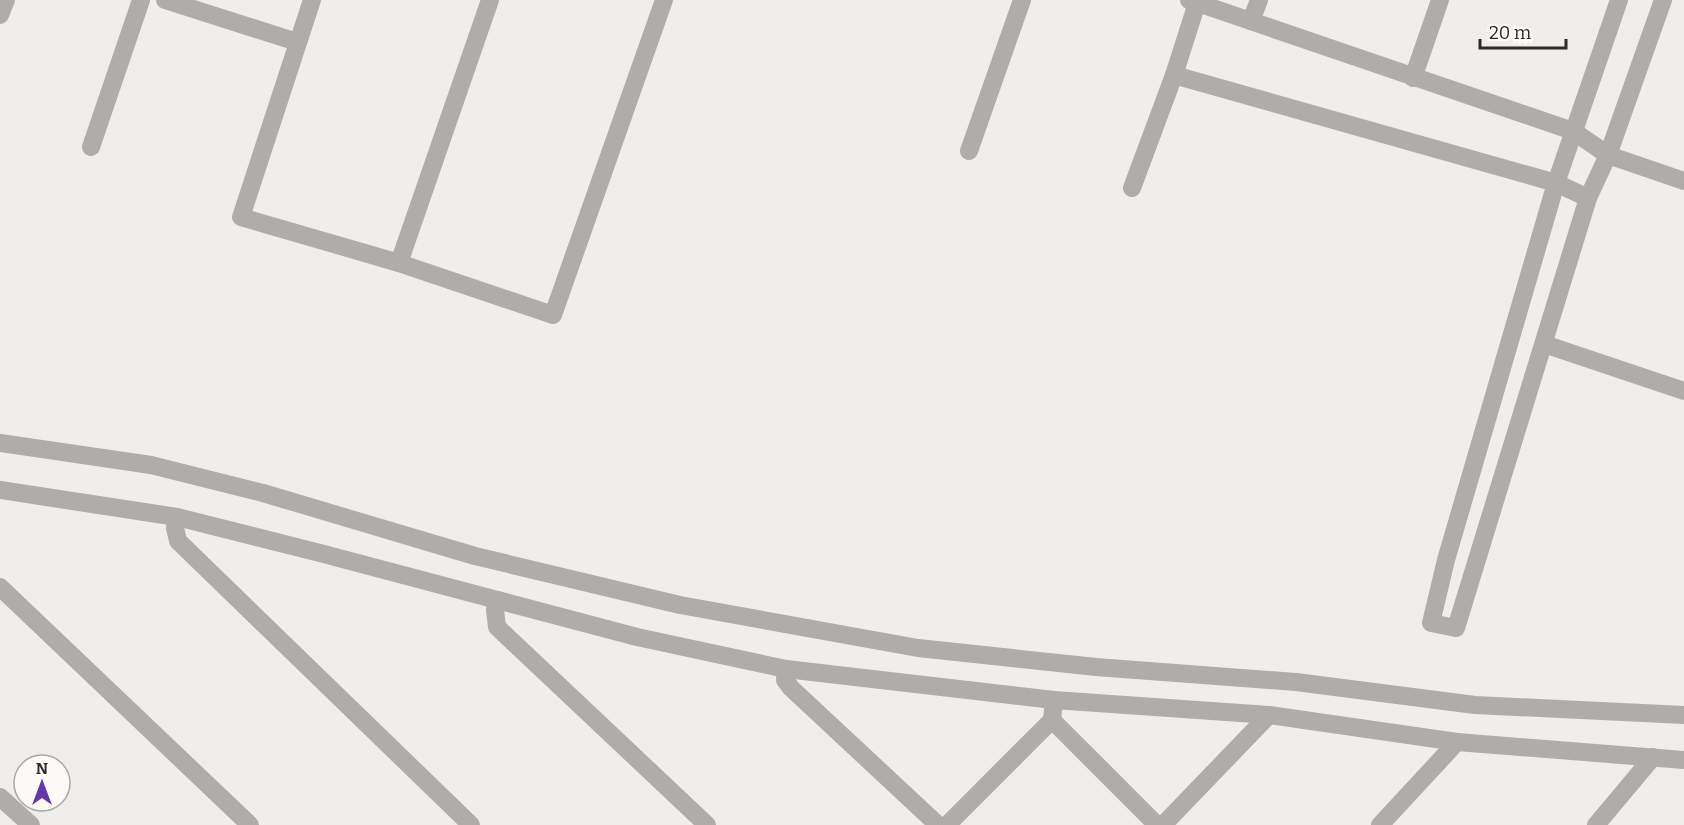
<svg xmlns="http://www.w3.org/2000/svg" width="1684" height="825" viewBox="0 0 1684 825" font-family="Bitter,serif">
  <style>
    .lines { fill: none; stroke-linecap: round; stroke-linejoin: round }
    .minor { stroke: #aeadac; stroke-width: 18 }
  </style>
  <rect width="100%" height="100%" fill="#f0eeea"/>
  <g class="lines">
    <!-- minor -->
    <g class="minor">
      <path d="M165 0 297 42"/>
      <path d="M312 0 241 217 399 263 553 315 664 0"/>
      <path d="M1189 0 1573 131 1608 155 1684 181"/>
      <path d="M1619 0 1556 183 1446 560 1431 623 1456 628 1588 198 1608 155 1663 0"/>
      <path d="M0 15 6 0"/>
      <path d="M1251 21 1259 0"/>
      <path d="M1174 75 1556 183 1588 198"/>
      <path d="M1413 78 1440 0"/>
      <path d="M91 147 141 0"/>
      <path d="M969 151 1022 0"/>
      <path d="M1132 188 1174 75 1197 3"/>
      <path d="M399 263 490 0"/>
      <path d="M1544 344 1684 391"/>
      <path d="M0 443 151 465 263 493 475 556 680 605 918 648 1096 667 1296 682 1475 705 1684 715"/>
      <path d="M0 490 177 517 320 553 637 637 786 669 1054 700 1269 715 1457 742 1684 760"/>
      <path d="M177 517 175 528 178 541 471 825"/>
      <path d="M0 587 250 825"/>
      <path d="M498 600 495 610 497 627 707 825"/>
      <path d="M786 669 785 680 791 688 938 825"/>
      <path d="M1052 720 1157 825"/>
      <path d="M0 797 31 825"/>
      <path d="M947 825 1052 720 1054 700"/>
      <path d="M1163 825 1269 715"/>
      <path d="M1380 825 1457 742"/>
      <path d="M1596 825 1653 757"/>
    </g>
  </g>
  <!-- north arrow -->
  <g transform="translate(42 783)"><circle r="28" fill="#fdfbf7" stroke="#a9a8a5" stroke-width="1.5"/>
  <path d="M0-4.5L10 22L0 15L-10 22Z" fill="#6736ad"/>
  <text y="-9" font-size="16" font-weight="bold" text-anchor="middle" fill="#2c2b2a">N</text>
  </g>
  <!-- scale -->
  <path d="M1480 39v9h86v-9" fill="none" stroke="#2c2b2a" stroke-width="3"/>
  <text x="1489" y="39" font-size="18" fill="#2c2b2a" stroke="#fdfbf7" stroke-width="4.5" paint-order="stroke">20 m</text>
</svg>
